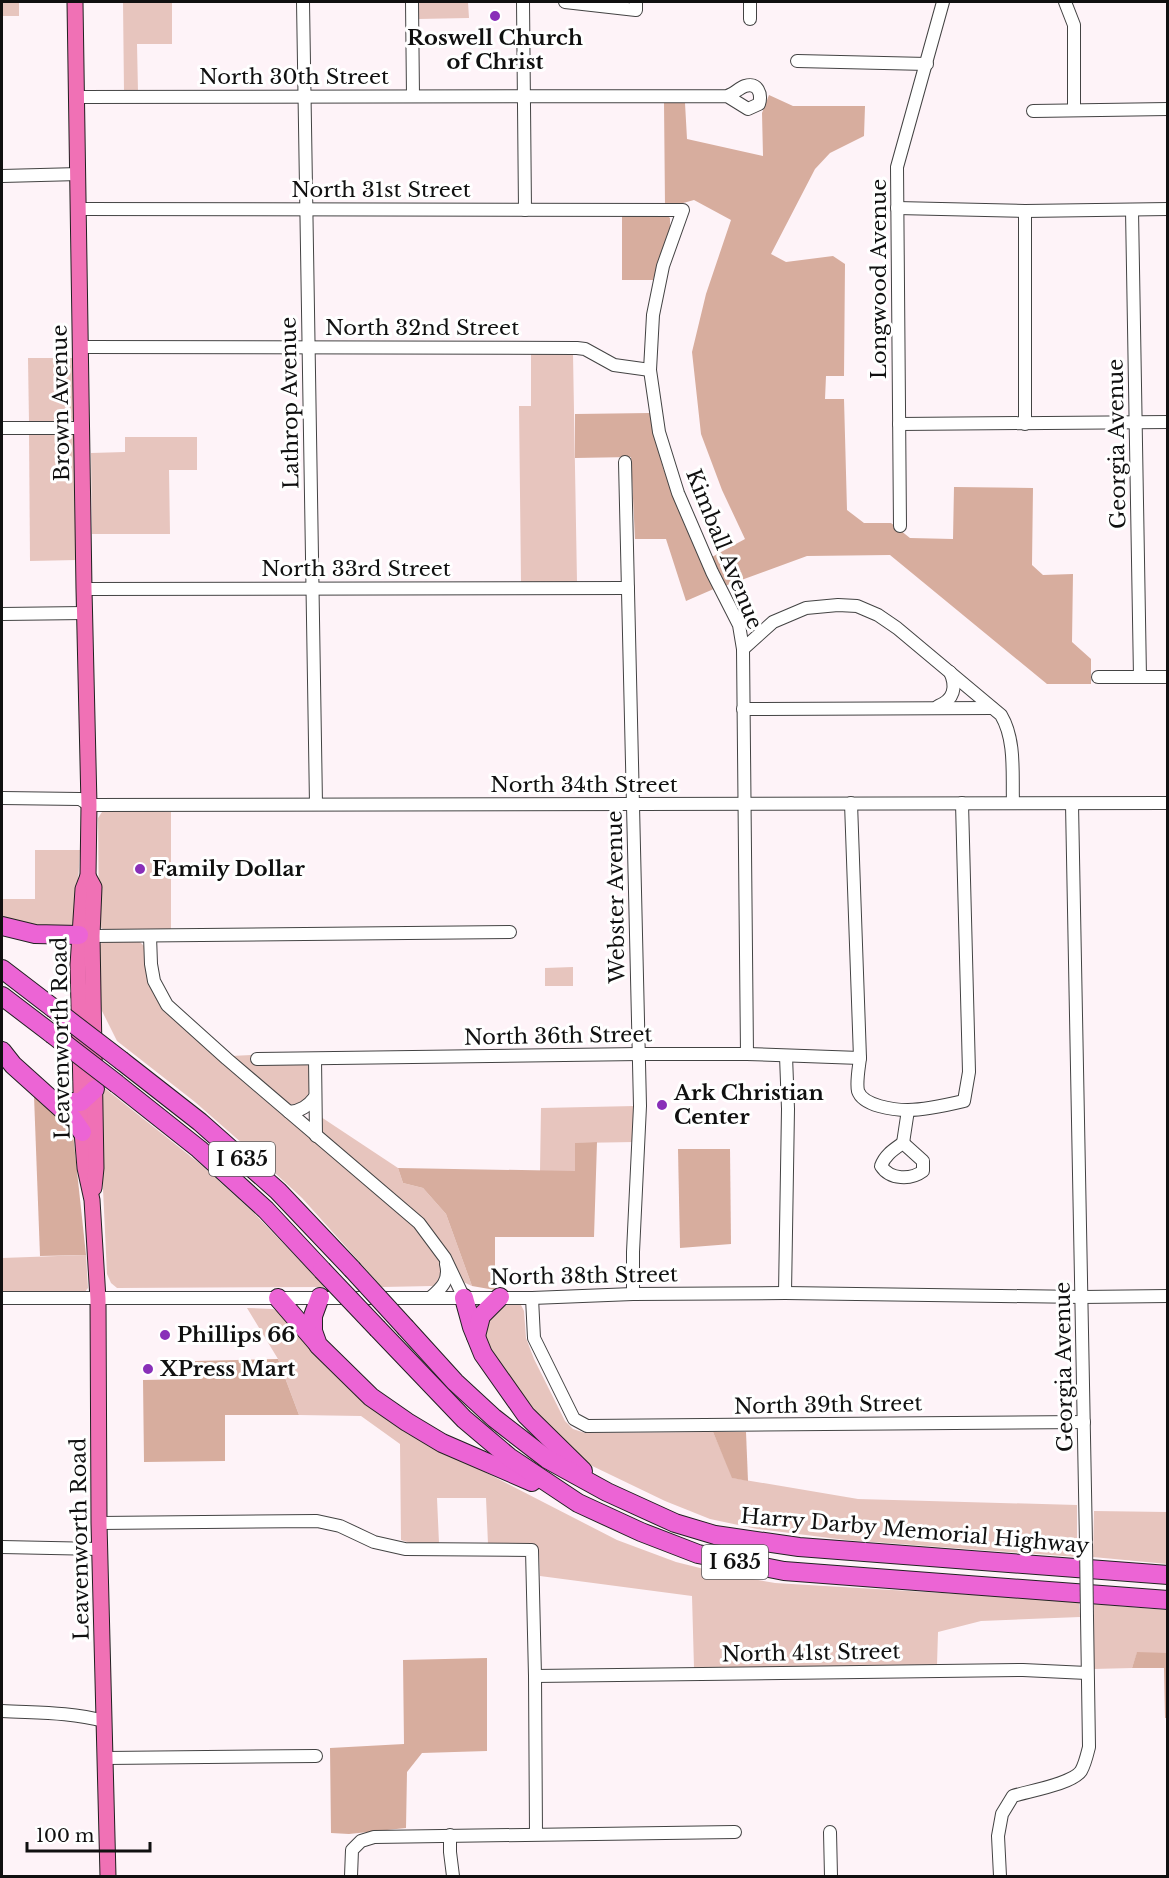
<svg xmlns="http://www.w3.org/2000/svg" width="1169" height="1878" viewBox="0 0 1169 1878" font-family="'Libre Baskerville',serif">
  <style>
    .green { fill: #e7c5be }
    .forest { fill: #d7ad9e }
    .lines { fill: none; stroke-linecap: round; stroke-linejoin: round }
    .minor-casing { stroke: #434343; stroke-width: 14 }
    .major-casing { stroke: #212121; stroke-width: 17 }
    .highway-casing { stroke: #212121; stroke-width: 20 }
    .minor { stroke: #fff; stroke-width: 12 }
    .major { stroke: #f071b5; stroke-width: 15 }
    .highway { stroke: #ec64d5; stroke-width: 18 }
    .minor-bridge-casing { stroke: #434343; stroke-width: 14; stroke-linecap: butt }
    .highway-bridge-casing { stroke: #212121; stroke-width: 20; stroke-linecap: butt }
    .minor-bridge { stroke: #fff; stroke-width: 12 }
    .highway-bridge { stroke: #ec64d5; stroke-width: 18 }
    .poi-dot { fill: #892fb8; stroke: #fff; stroke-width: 2 }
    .labels { text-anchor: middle; stroke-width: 6; stroke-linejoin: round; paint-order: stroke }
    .shield { fill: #fff; stroke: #585858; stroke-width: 1.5 }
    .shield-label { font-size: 20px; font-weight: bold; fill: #101010 }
    .poi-label { font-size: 21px; font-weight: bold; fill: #101010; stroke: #fff; text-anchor: start }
    .street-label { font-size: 21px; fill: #101010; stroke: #fff }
  </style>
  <rect width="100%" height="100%" fill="#fef3f8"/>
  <!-- green -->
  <g class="green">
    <rect x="2" y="2" width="17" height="14"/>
    <path d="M123 2H172V44H137L138 92H124Z"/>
    <path d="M418 2H468L469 18 418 19Z"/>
    <path d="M531 353 573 354 577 582H521L519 406H531Z"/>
    <path d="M28 358H74V417L72 421 29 423Z"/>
    <path d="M29 433 73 434 75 437 77 560 30 561Z"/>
    <path d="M125 437H197V470H169L170 534H92L91 453 125 452Z"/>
    <path d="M110 809 171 812V930H104L99 926 98 818 102 812Z"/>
    <path d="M35 850H80L76 917 72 925 62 930 2 919V899H35Z"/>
    <path d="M114 941 140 942 144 946 147 975 154 995 168 1014 246 1084 407 1220C422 1236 456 1265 433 1286L382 1287 302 1198 251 1151 195 1102 117 1041 100 1007 99 947 102 942Z"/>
    <path d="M573 967V986H545V968Z"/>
    <path d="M251 1055 253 1063H304L308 1065C312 1078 312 1096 301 1105L286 1104 231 1056Z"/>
    <path d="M102 1086 199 1163 254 1213 325 1287 117 1288 111 1283 107 1274 103 1189Z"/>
    <path d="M635 1106V1142L575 1143V1171H540L541 1108Z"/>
    <path d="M321 1117 398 1168 403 1183 423 1188 446 1214 472 1286 463 1282 432 1230 417 1214 323 1135Z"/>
    <path d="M86 1255 88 1288 84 1293 2 1292V1258Z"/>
    <path d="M511 1303 521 1305 524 1311 526 1338 534 1359 565 1421 573 1429 585 1433 713 1432 733 1478 858 1499 1077 1505V1557L846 1540 757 1529 710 1519 665 1501 584 1462 534 1413 488 1346C486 1341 482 1333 484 1326 488 1316 502 1307 511 1303Z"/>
    <path d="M247 1308 273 1309 285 1315 333 1372 369 1404 407 1432 617 1540 676 1562 724 1574 775 1583 1079 1601 1080 1617 981 1621 938 1632 937 1665 694 1668 692 1596 540 1576 539 1552 532 1543 488 1544 486 1498H437L439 1543H410L401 1540 400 1444 361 1416 299 1415 278 1359Z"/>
    <path d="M1094 1511 1167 1512V1564L1093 1557Z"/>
    <path d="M1094 1604 1167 1610V1653H1137L1132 1668 1093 1669Z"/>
  </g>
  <!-- forest -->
  <g class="forest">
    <path d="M769 95 793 106H865L864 136 830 153 815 169 771 254 786 262 833 256 845 264 844 376H826L825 399H844L847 510 864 523H891L910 538 953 539 954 487 1033 488 1032 565 1043 575 1073 574 1072 642 1091 659V684H1047L890 555 807 556 725 586 712 557 745 539 722 490 701 434 692 352 706 294 731 220 694 200 676 205 665 206 664 103H685L687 139 763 156 762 113Z"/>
    <path d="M665 214 670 218V228L653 280H622V215Z"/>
    <path d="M650 413 663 468 685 526 716 588 686 601 666 539H635L631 457 575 458V414Z"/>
    <path d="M34 1096 65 1123 73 1134 86 1255 40 1256Z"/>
    <path d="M597 1142 594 1237H495V1290L472 1286 446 1214 423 1188 403 1183 398 1168 575 1171V1143Z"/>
    <path d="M678 1149H730L731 1244 680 1248Z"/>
    <path d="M278 1359 299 1415H225V1461L144 1462 143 1380 195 1379V1361Z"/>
    <path d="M713 1432H746L748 1481 732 1478Z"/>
    <path d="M1137 1652 1167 1653V1718H1165L1164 1668H1132Z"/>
    <path d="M487 1658V1751L422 1753 407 1772 406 1828 349 1834 331 1833 330 1748 404 1744 403 1660Z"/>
  </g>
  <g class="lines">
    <!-- minor casing -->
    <g class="minor-casing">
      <g id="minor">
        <path d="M303 2 316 804"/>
        <path d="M412 2 413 96"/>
        <path d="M523 2 525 210"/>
        <path d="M565 2 636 10V2"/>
        <path d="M750 2V19"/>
        <path d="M1065 2 1074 25V109"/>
        <path d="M797 61 927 64"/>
        <path d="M77 97 727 96C734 94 739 88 745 86 758 82 762 94 759 104L748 109 727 96"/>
        <path d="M1033 111 1168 109"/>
        <path d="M2 176 79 174"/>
        <path d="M897 208 1025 211 1168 209"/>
        <path d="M79 209 683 210 663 266 653 315 650 370 659 432 678 493 712 572 739 625 743 649 747 1054"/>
        <path d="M1132 210 1140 677"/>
        <path d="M1025 211V424"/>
        <path d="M81 347 577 348 585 349 614 365 650 370"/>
        <path d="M899 424 1168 422"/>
        <path d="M2 428H82"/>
        <path d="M625 462 640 1106 633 1252V1294"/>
        <path d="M900 526 897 167 943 2"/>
        <path d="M84 589 628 588"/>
        <path d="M2 614 85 613"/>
        <path d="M743 649 773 622 806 608 838 605 857 606 878 615 897 628 1001 715C1016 740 1012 775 1013 803"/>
        <path d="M1098 677H1168"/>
        <path d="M938 706C954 700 957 687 950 672"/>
        <path d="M743 709 992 708"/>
        <path d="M2 798 80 799 89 805 1168 803"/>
        <path d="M851 803 860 1058C859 1067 856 1082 858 1091 863 1106 894 1110 908 1110 926 1110 947 1105 964 1101L969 1072 962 803"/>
        <path d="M1072 804 1086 1543"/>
        <path d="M92 936 510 932"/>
        <path d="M150 936 151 964 154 981 167 1005 227 1059 419 1223 445 1258 464 1298"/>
        <path d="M257 1059 639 1054H747L860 1058"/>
        <path d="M315 1059 316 1136"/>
        <path d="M289 1112C301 1111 308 1106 315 1097"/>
        <path d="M903 1143 923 1161V1171C911 1180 890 1180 881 1166 885 1155 893 1150 903 1143Z"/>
        <path d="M903 1143 908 1110"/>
        <path d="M785 1293 788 1109 786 1056"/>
        <path d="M2 1298H532L633 1294 785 1293 1082 1297 1168 1296"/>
        <path d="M430 1298C442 1288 450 1280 446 1264"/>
        <path d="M532 1298 534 1338 574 1419 587 1426 1084 1422"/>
        <path d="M99 1523 317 1521 340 1526 374 1542 405 1549 532 1550 535 1676 536 1834"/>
        <path d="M2 1547 100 1549"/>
        <path d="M535 1676 1023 1670 1087 1673"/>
        <path d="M2 1711C36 1713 70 1712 104 1721"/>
        <path d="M106 1758 316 1756"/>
        <path d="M830 1832 831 1876"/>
        <path d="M450 1835V1852L453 1876"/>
        <path d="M351 1876 352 1850 361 1841 374 1837 735 1832"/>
        <path d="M1000 1876 998 1836 1002 1814 1013 1796C1029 1791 1072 1784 1081 1771 1085 1764 1087 1755 1089 1747L1087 1617"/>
      </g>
    </g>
    <!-- major casing -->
    <g class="major-casing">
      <g id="major">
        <path d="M75 2 84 589 89 805 88 876 83 889 78 965 82 1132 85 1168 92 1200 98 1299 99 1523 108 1876"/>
        <path d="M88 876 94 887 92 936 96 1168 94 1188"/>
      </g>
    </g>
    <!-- highway casing -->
    <g class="highway-casing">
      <g id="highway">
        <path d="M2 926 35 934 79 935"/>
        <path d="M2 969 53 1008"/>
        <path d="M2 996 52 1034"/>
        <path d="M2 1051 13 1065 73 1119 82 1132"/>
        <path d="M122 1061 200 1122 278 1191 352 1269"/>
        <path d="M117 1084 199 1149 266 1210 322 1270"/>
        <path d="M55 1102H81L95 1089"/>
        <path d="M320 1297 313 1316V1331L318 1345 371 1397 407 1422 442 1443 532 1482"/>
        <path d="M278 1298 316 1342"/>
        <path d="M464 1298 472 1327 483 1354 526 1415 583 1471"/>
        <path d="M406 1328 455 1382 494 1418 547 1459 607 1492 675 1523 715 1535 799 1547 1168 1575"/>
        <path d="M378 1329 464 1419 509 1457 578 1503 641 1532 698 1554 784 1571 1168 1600"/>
        <path d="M476 1336 481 1316 500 1297"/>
      </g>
    </g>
    <!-- minor -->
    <use href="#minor" class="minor"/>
    <!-- major -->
    <use href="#major" class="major"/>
    <!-- highway -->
    <use href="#highway" class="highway"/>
    <!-- minor-bridge casing -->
    <g class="minor-bridge-casing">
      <path id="minor-bridge" d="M1086 1543 1087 1617"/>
    </g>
    <!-- highway-bridge casing -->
    <g class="highway-bridge-casing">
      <g id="highway-bridge">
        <path d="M53 1008 122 1061"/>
        <path d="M52 1034 117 1084"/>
        <path d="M352 1269 406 1328"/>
        <path d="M322 1270 378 1329"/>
      </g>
    </g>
    <!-- minor-bridge -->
    <use href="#minor-bridge" class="minor-bridge"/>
    <!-- highway-bridge -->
    <use href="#highway-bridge" class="highway-bridge"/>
  </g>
  <!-- markers -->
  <g class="poi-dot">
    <circle cx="495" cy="16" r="6"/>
    <circle cx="140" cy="869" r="6"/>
    <circle cx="662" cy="1105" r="6"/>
    <circle cx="165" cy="1335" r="6"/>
    <circle cx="148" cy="1369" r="6"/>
  </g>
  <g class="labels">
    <!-- shield labels -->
    <g class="shield">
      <rect x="209" y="1142" width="66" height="34" rx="4.5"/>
      <rect x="702" y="1545" width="66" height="34" rx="4.5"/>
    </g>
    <g class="shield-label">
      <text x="242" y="1166">I 635</text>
      <text x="735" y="1569">I 635</text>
    </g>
    <!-- poi labels -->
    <g class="poi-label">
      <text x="495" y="45" text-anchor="middle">Roswell Church<tspan x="495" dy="24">of Christ</tspan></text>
      <text x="152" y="876">Family Dollar</text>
      <text x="674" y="1100">Ark Christian<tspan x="674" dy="24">Center</tspan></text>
      <text x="177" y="1342">Phillips 66</text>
      <text x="160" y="1376">XPress Mart</text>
    </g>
    <!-- street labels -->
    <g class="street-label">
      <text x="294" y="84">North 30th Street</text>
      <text x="381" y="197">North 31st Street</text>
      <text transform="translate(879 279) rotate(-90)" y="7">Longwood Avenue</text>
      <text x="422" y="335">North 32nd Street</text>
      <text transform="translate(61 403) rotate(-91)" y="7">Brown Avenue</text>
      <text transform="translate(290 403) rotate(-91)" y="7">Lathrop Avenue</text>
      <text transform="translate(1117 444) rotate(-91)" y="7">Georgia Avenue</text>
      <text transform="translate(724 549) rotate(68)" y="7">Kimball Avenue</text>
      <text x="356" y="576">North 33rd Street</text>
      <text x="584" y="792">North 34th Street</text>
      <text transform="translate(616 897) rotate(-91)" y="7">Webster Avenue</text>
      <text transform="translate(558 1036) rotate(-1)" y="7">North 36th Street</text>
      <text transform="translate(61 1038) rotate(-91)" y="7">Leavenworth Road</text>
      <text transform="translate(584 1276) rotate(-1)" y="7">North 38th Street</text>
      <text transform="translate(1064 1367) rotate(-91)" y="7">Georgia Avenue</text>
      <text transform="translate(828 1405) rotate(-1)" y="7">North 39th Street</text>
      <text transform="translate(915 1531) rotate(5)" y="7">Harry Darby Memorial Highway</text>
      <text transform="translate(80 1539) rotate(-91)" y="7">Leavenworth Road</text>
      <text transform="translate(811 1653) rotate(-1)" y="7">North 41st Street</text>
    </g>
  </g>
  <!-- border -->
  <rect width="1169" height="1878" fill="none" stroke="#101010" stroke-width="6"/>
  <!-- scale -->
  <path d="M27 1842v9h123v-9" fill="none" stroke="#101010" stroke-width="3"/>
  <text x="36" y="1842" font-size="18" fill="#101010" stroke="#ffffff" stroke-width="4.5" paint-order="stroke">100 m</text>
</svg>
